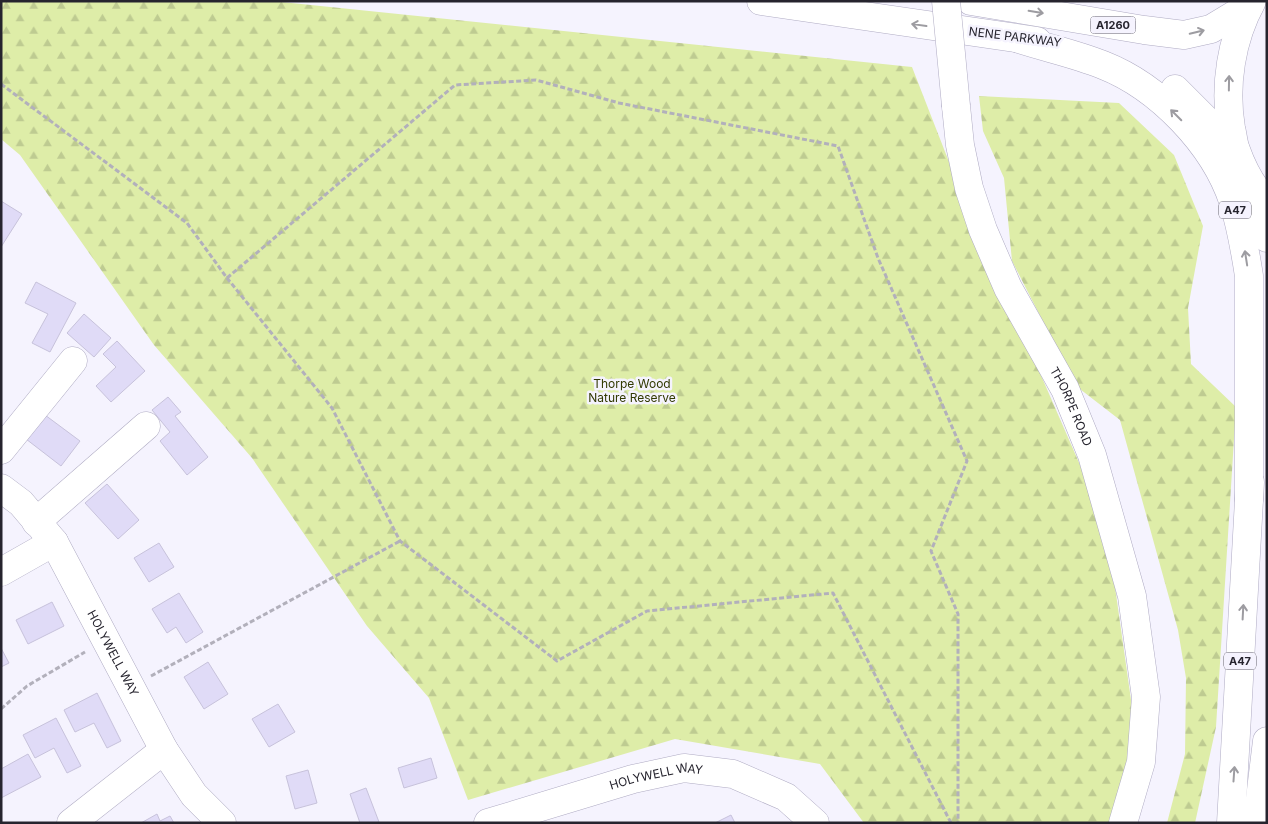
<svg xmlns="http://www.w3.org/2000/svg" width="1268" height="824" viewBox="0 0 1268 824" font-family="Inter,sans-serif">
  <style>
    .forest { fill: url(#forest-firs) }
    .building { fill: #e0dbf7; stroke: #c7c2db }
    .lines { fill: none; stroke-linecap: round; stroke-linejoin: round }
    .minor-casing { stroke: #afabc3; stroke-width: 29 }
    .highway-casing { stroke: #afabc3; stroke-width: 29 }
    .path { stroke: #b2b0bb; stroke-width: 3; stroke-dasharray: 5 2.5; stroke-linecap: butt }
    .minor { stroke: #fff; stroke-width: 28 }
    .highway { stroke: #fff; stroke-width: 28 }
    .minor-bridge-casing { stroke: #afabc3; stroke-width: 29; stroke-linecap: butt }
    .minor-bridge { stroke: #fff; stroke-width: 28 }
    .oneway { stroke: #9d9ca1 }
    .labels { text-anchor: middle; stroke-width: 5; stroke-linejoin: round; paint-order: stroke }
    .shield { fill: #f5f3fe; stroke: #64626c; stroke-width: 1 }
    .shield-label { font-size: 11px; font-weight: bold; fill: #26242e }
    .street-label { font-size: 12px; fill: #26242e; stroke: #f5f3fe }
    .park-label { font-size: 12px; fill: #323a03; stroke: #f5f3fe }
  </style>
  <defs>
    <pattern id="forest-firs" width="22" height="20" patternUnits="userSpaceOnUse" patternTransform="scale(1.25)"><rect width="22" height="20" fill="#deeda8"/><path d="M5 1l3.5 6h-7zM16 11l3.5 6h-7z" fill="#becb91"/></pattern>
  </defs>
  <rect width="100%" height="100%" fill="#f5f3fe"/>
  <!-- forest -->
  <g class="forest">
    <path d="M1 1H272L912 67 958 185 1087 481 1115 587 1133 714 1131 756 1110 823H864L820 764 675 739 468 800 429 698 367 626 252 458 154 345 20 155 1 139Z"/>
    <path d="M979 96 1119 103 1174 155 1203 226 1188 308 1191 364 1236 407 1216 727 1195 823H1167L1185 754 1186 678 1178 630 1120 420 1076 386 1012 261 1004 178 983 131Z"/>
  </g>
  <!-- building -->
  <g class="building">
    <path d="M1 201 22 214 1 247Z"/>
    <path d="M36 282 76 303 50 352 32 343 48 314 25 303Z"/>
    <path d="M84 314 111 338 94 357 67 333Z"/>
    <path d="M117 341 145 371 111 402 96 386 116 367 103 354Z"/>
    <path d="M168 397 181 412 175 416 208 457 187 475 160 441 170 432 152 410Z"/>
    <path d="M45 415 80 441 61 466 26 439Z"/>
    <path d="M107 484 139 520 118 539 85 503Z"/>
    <path d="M159 543 174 567 149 582 134 558Z"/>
    <path d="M179 593 203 632 186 643 176 627 167 633 152 609Z"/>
    <path d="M52 602 64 626 28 644 16 620Z"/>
    <path d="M1 648 9 663 1 667Z"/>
    <path d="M208 662 228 694 204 709 184 677Z"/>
    <path d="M97 693 121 741 107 748 94 723 75 732 64 710Z"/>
    <path d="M278 704 295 732 269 747 252 719Z"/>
    <path d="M56 718 81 766 67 773 54 748 35 758 23 735Z"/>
    <path d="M28 754 41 777 1 798V769Z"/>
    <path d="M431 758 437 778 404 788 398 768Z"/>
    <path d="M308 770 317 803 295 809 286 776Z"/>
    <path d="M366 788 379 822 375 823H360L350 794Z"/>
    <path d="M157 814 160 821 170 816 174 823H141Z"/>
    <path d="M731 815 735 823H715Z"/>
  </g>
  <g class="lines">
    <!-- minor casing -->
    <g class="minor-casing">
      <g id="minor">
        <path id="s1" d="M956 106 960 145 969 188 983 230 1008 288 1065 389 1092 455 1132 596 1146 697 1141 762 1123 823"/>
        <path d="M1 450 73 361"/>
        <path id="s2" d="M1 488 21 503 54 542 164 750 194 795 222 823"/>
        <path d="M36 522 146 426"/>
        <path d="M1 572 54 542"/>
        <path d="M71 823 164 750"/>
        <path id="s3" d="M488 823 633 779 684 768 733 774 786 797 815 823"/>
      </g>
    </g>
    <!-- highway casing -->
    <g class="highway-casing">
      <g id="highway">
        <path d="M761 1 1037 41"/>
        <path d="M971 1 1144 30 1184 35 1211 29 1249 6"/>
        <path d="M1252 1C1231 39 1224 86 1231 128 1233 135 1233 143 1236 150 1243 170 1253 188 1267 203"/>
        <path d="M1019 39C1047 48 1076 54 1103 65 1159 87 1214 144 1233 201 1241 226 1245 250 1249 276V499"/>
        <path d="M1175 89 1235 149"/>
        <path d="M1259 194 1267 238"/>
        <path d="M1231 823 1250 482"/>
        <path d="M1257 823 1267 741"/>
      </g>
    </g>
    <!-- path -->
    <g class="path">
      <path d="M1 84 187 223 227 278 332 408 400 541 557 661 647 611 833 593 951 823"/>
      <path d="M227 278 455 85 536 80 619 103 838 146 878 258 967 461 931 551 958 614V823"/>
      <path d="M151 676 400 541"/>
      <path d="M1 709 27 686 85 652"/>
    </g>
    <!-- minor -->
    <use href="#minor" class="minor"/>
    <!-- highway -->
    <use href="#highway" class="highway"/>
    <!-- minor-bridge casing -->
    <g class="minor-bridge-casing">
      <path id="minor-bridge" d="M946 1 956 106"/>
    </g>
    <!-- minor-bridge -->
    <use href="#minor-bridge" class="minor-bridge"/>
  </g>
  <!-- one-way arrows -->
  <defs><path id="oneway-shaft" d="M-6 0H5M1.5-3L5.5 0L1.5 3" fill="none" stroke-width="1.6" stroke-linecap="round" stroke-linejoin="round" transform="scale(1.25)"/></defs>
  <g class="oneway">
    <use href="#oneway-shaft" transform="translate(1036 12) rotate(9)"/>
    <use href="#oneway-shaft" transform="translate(919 25) rotate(-172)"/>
    <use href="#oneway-shaft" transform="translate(1197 32) rotate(-13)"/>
    <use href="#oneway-shaft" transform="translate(1229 83) rotate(-89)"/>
    <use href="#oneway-shaft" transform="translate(1176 115) rotate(-135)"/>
    <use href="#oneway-shaft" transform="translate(1246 258) rotate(-99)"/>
    <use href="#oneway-shaft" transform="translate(1243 612) rotate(-87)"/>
    <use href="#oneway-shaft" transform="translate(1234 774) rotate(-86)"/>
  </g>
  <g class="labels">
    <!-- shield labels -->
    <g class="shield">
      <rect x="1090.5" y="16.5" width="45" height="17" rx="4"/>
      <rect x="1219" y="201.5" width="32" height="17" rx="4"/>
      <rect x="1224" y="652.5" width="32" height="17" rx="4"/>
    </g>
    <g class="shield-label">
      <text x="1113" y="29">A1260</text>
      <text x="1235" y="214">A47</text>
      <text x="1240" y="665">A47</text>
    </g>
    <!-- street labels -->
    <g class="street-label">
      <text transform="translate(1015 37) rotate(7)" y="4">NENE PARKWAY</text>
      <text dy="4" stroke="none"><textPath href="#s1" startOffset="325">THORPE ROAD</textPath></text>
      <text dy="4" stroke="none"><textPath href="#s2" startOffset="202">HOLYWELL WAY</textPath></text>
      <text dy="4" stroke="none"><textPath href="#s3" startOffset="175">HOLYWELL WAY</textPath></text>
    </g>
    <!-- park labels -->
    <g class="park-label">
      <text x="632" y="388">Thorpe Wood<tspan x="632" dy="14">Nature Reserve</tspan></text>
    </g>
  </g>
  <!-- border -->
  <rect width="1268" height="824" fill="none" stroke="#26242e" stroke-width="5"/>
</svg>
